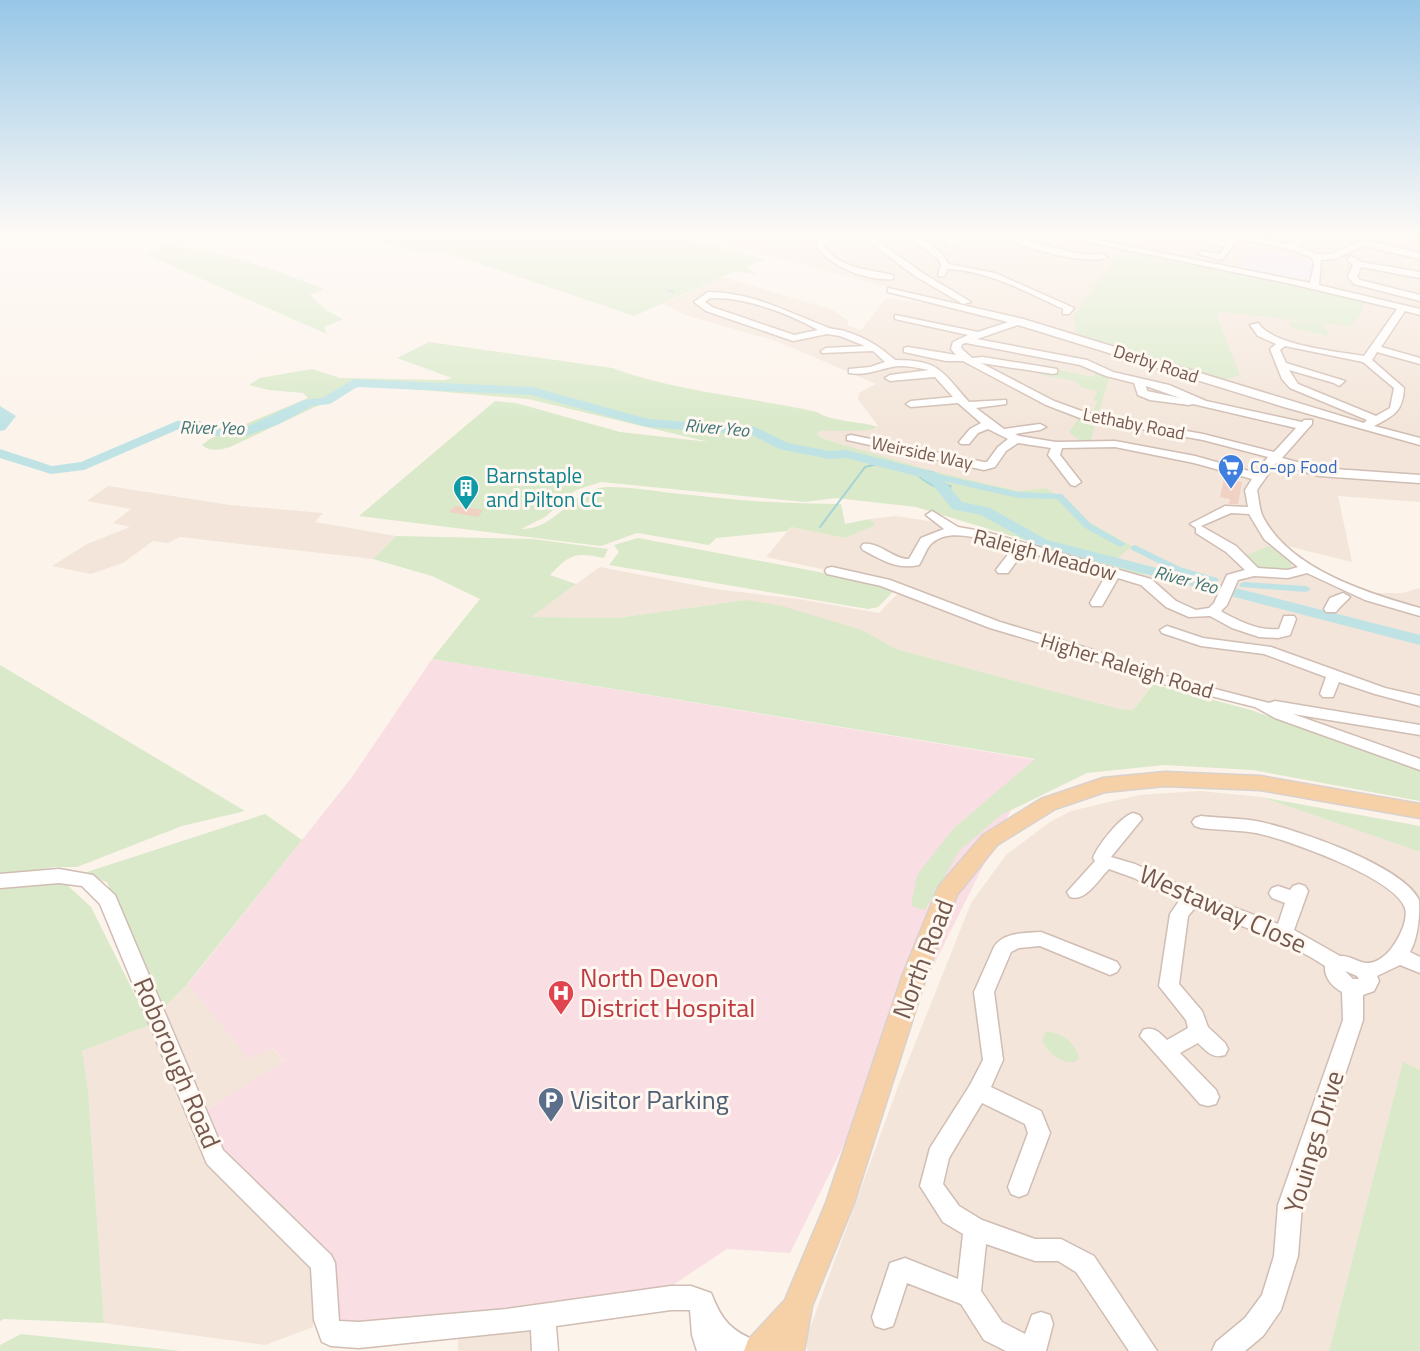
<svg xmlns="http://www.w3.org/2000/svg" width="1420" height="1351" viewBox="0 0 1420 1351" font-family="'Titillium Web',sans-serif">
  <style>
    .residential { fill: #f3e5d9 }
    .education { fill: #f0e7f9 }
    .medical { fill: #f9dee4 }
    .green { fill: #d9e9c9 }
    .water { fill: #bfe3e5; stroke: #a6d3d6; stroke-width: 1.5 }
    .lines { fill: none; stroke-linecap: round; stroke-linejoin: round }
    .stream-far1 { stroke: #a6d3d6; stroke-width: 1.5 }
    .stream { stroke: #a6d3d6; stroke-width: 2 }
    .canal { fill: #bfe3e5; fill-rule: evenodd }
    .river { fill: #bfe3e5; fill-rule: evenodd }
    .building { fill: #f0d1c3 }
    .minor-casing { stroke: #d0bdb3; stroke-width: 3 }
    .major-casing { stroke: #d9d1cd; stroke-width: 3 }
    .minor { fill: #fff; fill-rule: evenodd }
    .major { fill: #f6d1a7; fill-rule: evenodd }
    .labels { text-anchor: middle; stroke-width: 6; stroke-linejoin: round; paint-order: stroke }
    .far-street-label { font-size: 18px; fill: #76594e; stroke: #fef8f1 }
    .far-water-label { font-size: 18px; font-style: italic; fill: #42767a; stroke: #fef8f1 }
    .far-shop-label { font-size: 18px; fill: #366cbe; stroke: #fef8f1; text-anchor: start }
    .culture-label { font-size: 21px; fill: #0d838f; stroke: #fef8f1; text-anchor: start }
    .street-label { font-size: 21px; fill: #76594e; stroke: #fef8f1 }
    .near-street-label { font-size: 26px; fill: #76594e; stroke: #fef8f1 }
    .near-health-label { font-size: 26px; fill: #be3a42; stroke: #fef8f1; text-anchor: start }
    .near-service-label { font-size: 26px; fill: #4e5e75; stroke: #fef8f1; text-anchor: start }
  </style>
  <rect width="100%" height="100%" fill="#fcf3eb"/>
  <!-- residential -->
  <g class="residential">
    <path d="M709 236H1420V502L1338 496 1352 562 1287 546 1281 549 1355 593H1403L1420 588V762L1285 714 1262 701 1211 691 1158 676 1133 710 1120 709 896 649 862 630 746 600 617 618 530 617 600 567 715 589 798 599 879 613 904 587 766 557 791 527 845 538 876 525 870 519 896 516 934 522 1139 582 1146 570 1115 560 1132 546 1082 518 1047 488 1018 491 933 472 824 439 817 434 820 431 847 428 877 429 878 426 858 399 859 393 876 384 779 342 685 315 663 304 723 277 833 310 849 321 847 325 861 330 886 298 937 305 898 290 764 254Z"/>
    <path d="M108 486 230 505 323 513 315 522 396 536 373 559 180 537 168 543 153 541 123 563 91 574 52 566 87 544 130 527 113 523 131 509 87 501Z"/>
    <path d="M1200 791 1261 797 1420 852V1070L1403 1063 1329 1351H808L805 1342 899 1084 971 903 1006 855 1050 822 1071 811 1139 795Z"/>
    <path d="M188 983 249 1058 273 1048 284 1062 202 1113 161 1011Z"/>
    <path d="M150 1025 204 1156 314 1265 313 1327 265 1345 104 1323 88 1089 82 1051Z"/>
    <path d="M556 1323 557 1351H458V1330Z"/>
  </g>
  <!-- education -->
  <path class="education" d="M1253 249 1313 260 1312 279 1281 278 1238 269Z"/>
  <!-- medical -->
  <path class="medical" d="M432 659 1036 760 790 1253 727 1249 667 1289 499 1311 341 1326 334 1312 335 1261 233 1168 202 1113 284 1061 273 1048 249 1059 188 984 352 777Z"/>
  <!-- green -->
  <g class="green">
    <path d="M364 236H673L765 259 746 267 757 275 736 271 634 316 445 252 420 253Z"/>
    <path d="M165 246C220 249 272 269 324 289L310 295 327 311 343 319 324 327 327 334 145 254Z"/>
    <path d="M1121 250 1368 301 1360 308 1364 310 1351 326C1306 322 1264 316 1220 312L1217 316 1240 375 1221 381 1078 336 1073 317Z"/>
    <path d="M1289 321 1324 324 1329 336 1291 328Z"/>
    <path d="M429 342 612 368C678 392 750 397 817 412 831 422 861 421 878 427 869 433 833 430 820 431L817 434 824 439 932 471 1018 491 1047 488 1082 518 1132 546 1116 560 1146 569 1143 576 916 507 836 498 804 502 601 482 576 490 545 517 521 529C557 530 572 487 609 487 636 487 664 493 691 495 741 501 790 504 841 504L845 524 870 519 876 525 845 538 791 527 787 531 716 538 709 545 637 533 601 546 359 516 495 401 516 403 620 432 709 442 528 399 362 385 230 447C220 450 210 452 202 445L210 439 308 398 303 393 269 390 249 385 260 378 312 369 340 378 444 380 452 378 397 358Z"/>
    <path d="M1054 369 1093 377 1098 370 1110 376 1097 417 1092 413 1098 402 1093 400 1098 391 1083 388 1075 381 1040 375Z"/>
    <path d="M1079 418 1096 421 1091 440H1079L1069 432Z"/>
    <path d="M396 536 533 539 608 549 604 558C575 552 570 554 550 575L576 584 531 617 617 618 746 600 782 606 862 630 896 649 1120 709 1133 710 1153 684 1251 710 1420 771V801L1253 770 1164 765 1087 773 1001 815 959 851 925 910 911 906 917 875 953 829 1035 759 432 659 480 599 432 576 373 559Z"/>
    <path d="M638 538 856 579 895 590 878 607 868 609 609 565 619 552 614 545Z"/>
    <path d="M1269 546 1291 563V570L1258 569 1244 556Z"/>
    <path d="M0 665 245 811 182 826 77 867H55L0 875Z"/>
    <path d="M1261 797 1420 826V852Z"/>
    <path d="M265 814 302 840 188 983 161 1011 107 882 81 874Z"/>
    <path d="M13 882 67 885 91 907 150 1025 82 1051 88 1089 104 1323 4 1319 0 1321V885Z"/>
    <path d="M1046 1032C1061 1031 1076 1044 1079 1058L1075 1062C1061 1064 1048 1053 1042 1040Z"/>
    <path d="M1403 1062 1420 1070V1351H1329Z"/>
    <path d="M21 1334 181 1351H0V1345Z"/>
  </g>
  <!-- water -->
  <path class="water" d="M910 468 933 472 940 478 939 482 951 486 947 491 940 490 923 480Z"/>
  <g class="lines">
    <!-- stream-far1 -->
    <path class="stream-far1" d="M667 290 674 292"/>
    <!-- stream -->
    <path class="stream" d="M820 527 865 467 882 463"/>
    <!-- canal -->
    <g class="canal">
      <path d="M933 473 1018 492 1062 494 1091 524 1126 544 1121 547 1118 546 1085 528 1057 499 1018 498 930 478 929 476Z"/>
      <path d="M1135 545 1180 567 1217 578 1219 580 1214 583 1174 571 1132 550 1130 548 1132 546Z"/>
      <path d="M1244 582 1306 586 1311 589 1306 592 1241 587 1239 585 1241 583Z"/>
    </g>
    <!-- river -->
    <g class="river">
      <path d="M354 379 532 387 648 419 755 427 788 443 829 451 846 450 938 473 962 502 990 508 1047 540 1420 635V645L1037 546 981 515 952 509 928 479 846 458 829 459 779 449 752 435 647 427 531 395 357 387 330 404 312 406 279 424 246 436H216L195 428 179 429 84 470 51 474 0 458V449L52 466 81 462 177 421 197 420 218 428H244L304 400 322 398Z"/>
      <path d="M0 406 16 416 5 430 0 431Z"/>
    </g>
  </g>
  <!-- building -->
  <g class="building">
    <path d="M1224 479 1242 482 1238 504H1229L1230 499 1220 497Z"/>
    <path d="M455 506 483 510 478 517 449 512Z"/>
  </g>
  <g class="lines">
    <!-- minor casing -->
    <g class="minor-casing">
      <g id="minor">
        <path d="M847 236 828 241 824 245C838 269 869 269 893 275V279C868 281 829 267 816 245L822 237Z"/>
        <path d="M861 236H871L921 272 971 302 963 304 915 276Z"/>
        <path d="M907 236C921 236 943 250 948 264L995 273 1074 308 1069 314H1063V309C1027 292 989 271 948 269L944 276H938L941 266 938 259Z"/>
        <path d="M945 236H954L959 243 946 246V242L949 241Z"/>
        <path d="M999 236C1034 236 1067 258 1103 254L1107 257C1092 267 1015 246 999 236Z"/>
        <path d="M1059 236H1078L1310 283 1314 265 1312 258 1293 250 1238 239 1222 260 1198 254 1202 251 1220 254 1225 247 1179 236H1197L1228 243 1230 236H1249L1288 244 1304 236H1313L1297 246 1317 254H1331L1363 240 1420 253V259L1364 246 1335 259 1321 260 1319 285 1420 309V315L1405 311 1381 347 1420 358V364L1377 352 1372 360 1404 388C1403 412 1393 416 1374 426L1420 438V445L1284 407 1018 325 977 339 1087 360 1113 372 1169 385 1206 401 1302 422 1304 420H1312V424L1282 458 1320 468 1420 475V483L1319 476 1276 463 1257 490C1259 499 1259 509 1263 517 1290 569 1367 593 1420 608V616L1365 600 1307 573 1288 578 1254 576 1238 580 1227 605 1221 611 1224 613C1241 622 1259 631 1279 629L1284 616H1294L1296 619 1290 635 1278 638 1259 637 1232 628 1210 616 1189 617 1166 607 1141 585 1118 578 1102 606H1092L1090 603 1106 575 1024 551 1008 573H998L996 570 1013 548C990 542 950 525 931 544 926 549 923 559 919 565 897 570 882 560 863 550L861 547 863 544C879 541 892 559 909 559L921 538 944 529 926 515 932 511 958 527 986 532 1151 579 1176 601 1196 610 1209 608 1214 603 1227 575 1245 570 1226 552 1196 533V528L1190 524 1225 506 1248 507 1245 490 1252 479 1194 463 1115 447 1062 448 1060 455 1081 482 1075 486 1071 485 1048 455 1051 448 1018 443 1006 451 995 467 984 470 847 440V436L851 435 984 462H987L998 447 1008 439 988 429 978 433 969 444H961L959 442 970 429 981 423 958 403 911 407 906 404 911 401 953 397 935 377 890 381 885 378 890 375 929 370C917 368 904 364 892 367 877 370 865 376 849 373V369L870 367 885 362 873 351 822 353 821 351 826 348 865 346 840 336 827 334 793 341 706 311 694 302 708 292C752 292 789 313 829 328 834 330 841 329 847 332 866 338 879 346 895 360 940 360 941 371 969 402L1006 400V404L976 408 1004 429 1040 424 1046 427 1040 430 1015 434 1019 436 1056 442 1115 441 1195 456 1256 473 1268 457 1203 440 1080 418 1046 405 963 361H946L904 352V348L908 347 956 355 951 349 953 342 968 335 895 319V315L978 332 1008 322 888 292V288L1023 319 1364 423 1367 420 1290 388 1282 379 1270 349 1276 344 1258 336 1250 325 1258 323C1274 346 1336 351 1364 356L1397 309 1287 283ZM710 298C746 297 787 313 818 330L794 335 712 307 705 302ZM966 343 1080 365 1106 376 1134 383 1138 395 1150 400 1189 405 1193 404 1296 428 1274 452 1203 434 1087 413 1054 401 981 363 1053 374 1057 373V369L983 357 972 358 961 348 962 344ZM1285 346 1363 362 1394 388 1390 408 1376 416 1298 384 1289 370 1334 383 1339 386 1345 381 1286 363 1280 350ZM1146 386 1180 398 1147 391ZM1231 513 1249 514 1264 539 1298 567 1288 570 1258 568 1236 546 1201 526Z"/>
        <path d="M1351 256 1361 262 1420 272V278L1361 267 1357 277 1360 280 1420 295V301L1354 284 1348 277 1353 265 1347 259Z"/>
        <path d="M832 567 890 580 1000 622 1087 648 1165 676 1269 703 1275 701 1420 725V735L1293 714 1420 759V770L1275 718 1255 707 1155 682 1077 654 990 628 881 586 827 574 825 571 827 568Z"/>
        <path d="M1343 593 1350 597C1346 602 1341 605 1336 612H1326L1324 609 1330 598Z"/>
        <path d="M1167 626 1203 638 1271 647 1385 688 1420 696V706L1375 694 1339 682 1333 697H1323L1320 694 1326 677 1264 654 1201 646 1162 633 1160 630Z"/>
        <path d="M1133 813 1139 815 1142 819 1111 857 1135 864 1201 895 1278 924 1285 903 1272 898 1269 893 1272 888 1278 886 1290 890 1293 886 1299 884 1305 886 1308 891 1294 930 1340 956C1350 955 1357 962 1366 963 1378 964 1390 952 1395 943 1401 934 1408 919 1405 908 1395 878 1286 839 1256 833 1238 830 1219 830 1201 828L1195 826 1192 822 1195 818 1201 816C1219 818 1238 818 1256 821 1293 828 1403 865 1419 900 1420 915 1418 938 1410 952L1420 957V973L1400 965 1377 976 1379 981 1374 991 1363 995V1020L1302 1205 1298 1256 1281 1310 1263 1336 1245 1351H1212L1216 1342 1245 1318 1262 1295 1274 1256 1278 1205 1343 1020 1342 992C1332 987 1324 977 1325 966 1285 939 1239 926 1195 908L1188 916 1179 984 1202 1011 1208 1027 1225 1043 1228 1049 1225 1055C1213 1059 1207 1052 1198 1043L1180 1053 1216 1090 1219 1097 1216 1104 1208 1106 1200 1104 1140 1036 1143 1030C1154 1026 1159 1032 1167 1040L1188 1028 1186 1020 1159 986 1170 914 1179 901 1134 878 1109 869C1098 880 1086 902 1070 897L1067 892 1095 861 1093 858C1098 845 1120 817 1133 813ZM1345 971 1357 976 1359 979H1353Z"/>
        <path d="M59 869 93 875 115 895 223 1150 331 1255 335 1263 339 1321 359 1322 507 1309 671 1286H691L711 1293C722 1321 731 1331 759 1342L763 1351H697L692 1335 690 1310H671L556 1326 558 1351H532L531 1330 359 1348 331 1346 322 1342 314 1320 311 1268 207 1164 100 904 82 886 59 883 0 888V874Z"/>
        <path d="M1041 932 1117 962 1120 967 1117 972 1110 975 1040 946 1019 948 1011 952 994 992 1003 1060 991 1087 1041 1111 1050 1133 1027 1194 1019 1197 1011 1194 1008 1187 1028 1133 1025 1124 982 1103 949 1158 943 1184 959 1206 982 1220 1035 1239H1061L1094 1256 1157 1351H1129L1076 1272 1058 1261H1035L986 1244 981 1291 1002 1322 1025 1334 1032 1315 1041 1312 1050 1315 1053 1324 1046 1351H1006L984 1340 961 1304 907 1283 893 1326 884 1329 875 1326 872 1317 890 1263 905 1258 958 1279 963 1234 943 1222 920 1186 930 1148 970 1085 983 1060 974 992 994 947C1003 932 1026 933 1041 932Z"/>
      </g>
    </g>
    <!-- major casing -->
    <g class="major-casing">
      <path id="major" d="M1165 772 1260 776 1420 804V818L1260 790 1165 786 1105 792 1055 809 997 845 957 895 927 974 854 1203 812 1306 804 1351H744L748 1340 785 1300 826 1203 903 974 939 886 983 835 1041 799 1103 778Z"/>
    </g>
    <!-- minor -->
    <use href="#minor" class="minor"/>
    <!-- major -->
    <use href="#major" class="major"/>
  </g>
  <!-- sky -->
  <linearGradient id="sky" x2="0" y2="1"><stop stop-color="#97c7e7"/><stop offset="0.55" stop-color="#fefaf6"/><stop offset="1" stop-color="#fefaf6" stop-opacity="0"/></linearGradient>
  <rect width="1420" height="426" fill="url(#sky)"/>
  <!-- icons -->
  <defs>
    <g id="supermarket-pin" transform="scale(1.35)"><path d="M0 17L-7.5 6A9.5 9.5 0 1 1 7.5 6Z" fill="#3f7fe0" stroke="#fef8f1"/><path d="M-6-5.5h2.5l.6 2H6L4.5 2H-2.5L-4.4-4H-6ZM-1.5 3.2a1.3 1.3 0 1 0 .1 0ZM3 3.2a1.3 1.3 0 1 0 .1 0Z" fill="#fff"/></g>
    <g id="building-pin" transform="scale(1.35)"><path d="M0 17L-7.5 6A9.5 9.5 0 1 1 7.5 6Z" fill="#0f9aa8" stroke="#fef8f1"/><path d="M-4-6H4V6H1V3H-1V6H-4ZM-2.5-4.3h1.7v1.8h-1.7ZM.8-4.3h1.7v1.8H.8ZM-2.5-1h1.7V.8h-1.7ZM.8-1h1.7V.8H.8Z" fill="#fff"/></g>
    <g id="hospital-pin" transform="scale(1.35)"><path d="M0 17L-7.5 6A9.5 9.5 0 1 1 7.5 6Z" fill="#e0444e" stroke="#fef8f1"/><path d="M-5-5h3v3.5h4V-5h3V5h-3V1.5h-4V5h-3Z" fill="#fff"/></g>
    <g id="parking-pin" transform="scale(1.35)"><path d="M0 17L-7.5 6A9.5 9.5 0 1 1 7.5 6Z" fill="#5c6f8a" stroke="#fef8f1"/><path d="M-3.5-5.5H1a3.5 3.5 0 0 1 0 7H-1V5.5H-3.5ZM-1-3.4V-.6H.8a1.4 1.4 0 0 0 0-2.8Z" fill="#fff"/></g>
  </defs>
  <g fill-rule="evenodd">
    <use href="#supermarket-pin" x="1231" y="467"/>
    <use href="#building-pin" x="466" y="488"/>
    <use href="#hospital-pin" x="561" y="993"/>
    <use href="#parking-pin" x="551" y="1100"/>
  </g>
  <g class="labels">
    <!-- far-street labels -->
    <g class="far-street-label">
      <text transform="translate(1156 364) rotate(18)" y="6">Derby Road</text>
      <text transform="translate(1134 424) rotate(11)" y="6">Lethaby Road</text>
      <text transform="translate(922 453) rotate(12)" y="6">Weirside Way</text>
    </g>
    <!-- far-water labels -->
    <g class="far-water-label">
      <text transform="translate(212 428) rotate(1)" y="6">River Yeo</text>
      <text transform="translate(717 428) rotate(5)" y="6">River Yeo</text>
      <text transform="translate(1186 580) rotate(15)" y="6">River Yeo</text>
    </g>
    <!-- far-shop labels -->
    <g class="far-shop-label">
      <text x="1250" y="473">Co-op Food</text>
    </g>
    <!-- culture labels -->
    <g class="culture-label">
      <text x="486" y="483">Barnstaple<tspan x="486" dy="24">and Pilton CC</tspan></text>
    </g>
    <!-- street labels -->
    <g class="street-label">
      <text transform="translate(1045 555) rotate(15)" y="7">Raleigh Meadow</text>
      <text transform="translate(1127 666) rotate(17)" y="7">Higher Raleigh Road</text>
    </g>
    <!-- near-street labels -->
    <g class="near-street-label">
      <text transform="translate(1223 909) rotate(24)" y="9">Westaway Close</text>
      <text transform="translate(923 959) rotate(-69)" y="9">North Road</text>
      <text transform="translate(177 1063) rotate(67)" y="9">Roborough Road</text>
      <text transform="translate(1314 1142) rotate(-73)" y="9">Youings Drive</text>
    </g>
    <!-- near-health labels -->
    <g class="near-health-label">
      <text x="580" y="987">North Devon<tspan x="580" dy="30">District Hospital</tspan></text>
    </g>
    <!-- near-service labels -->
    <g class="near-service-label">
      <text x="570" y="1109">Visitor Parking</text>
    </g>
  </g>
</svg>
